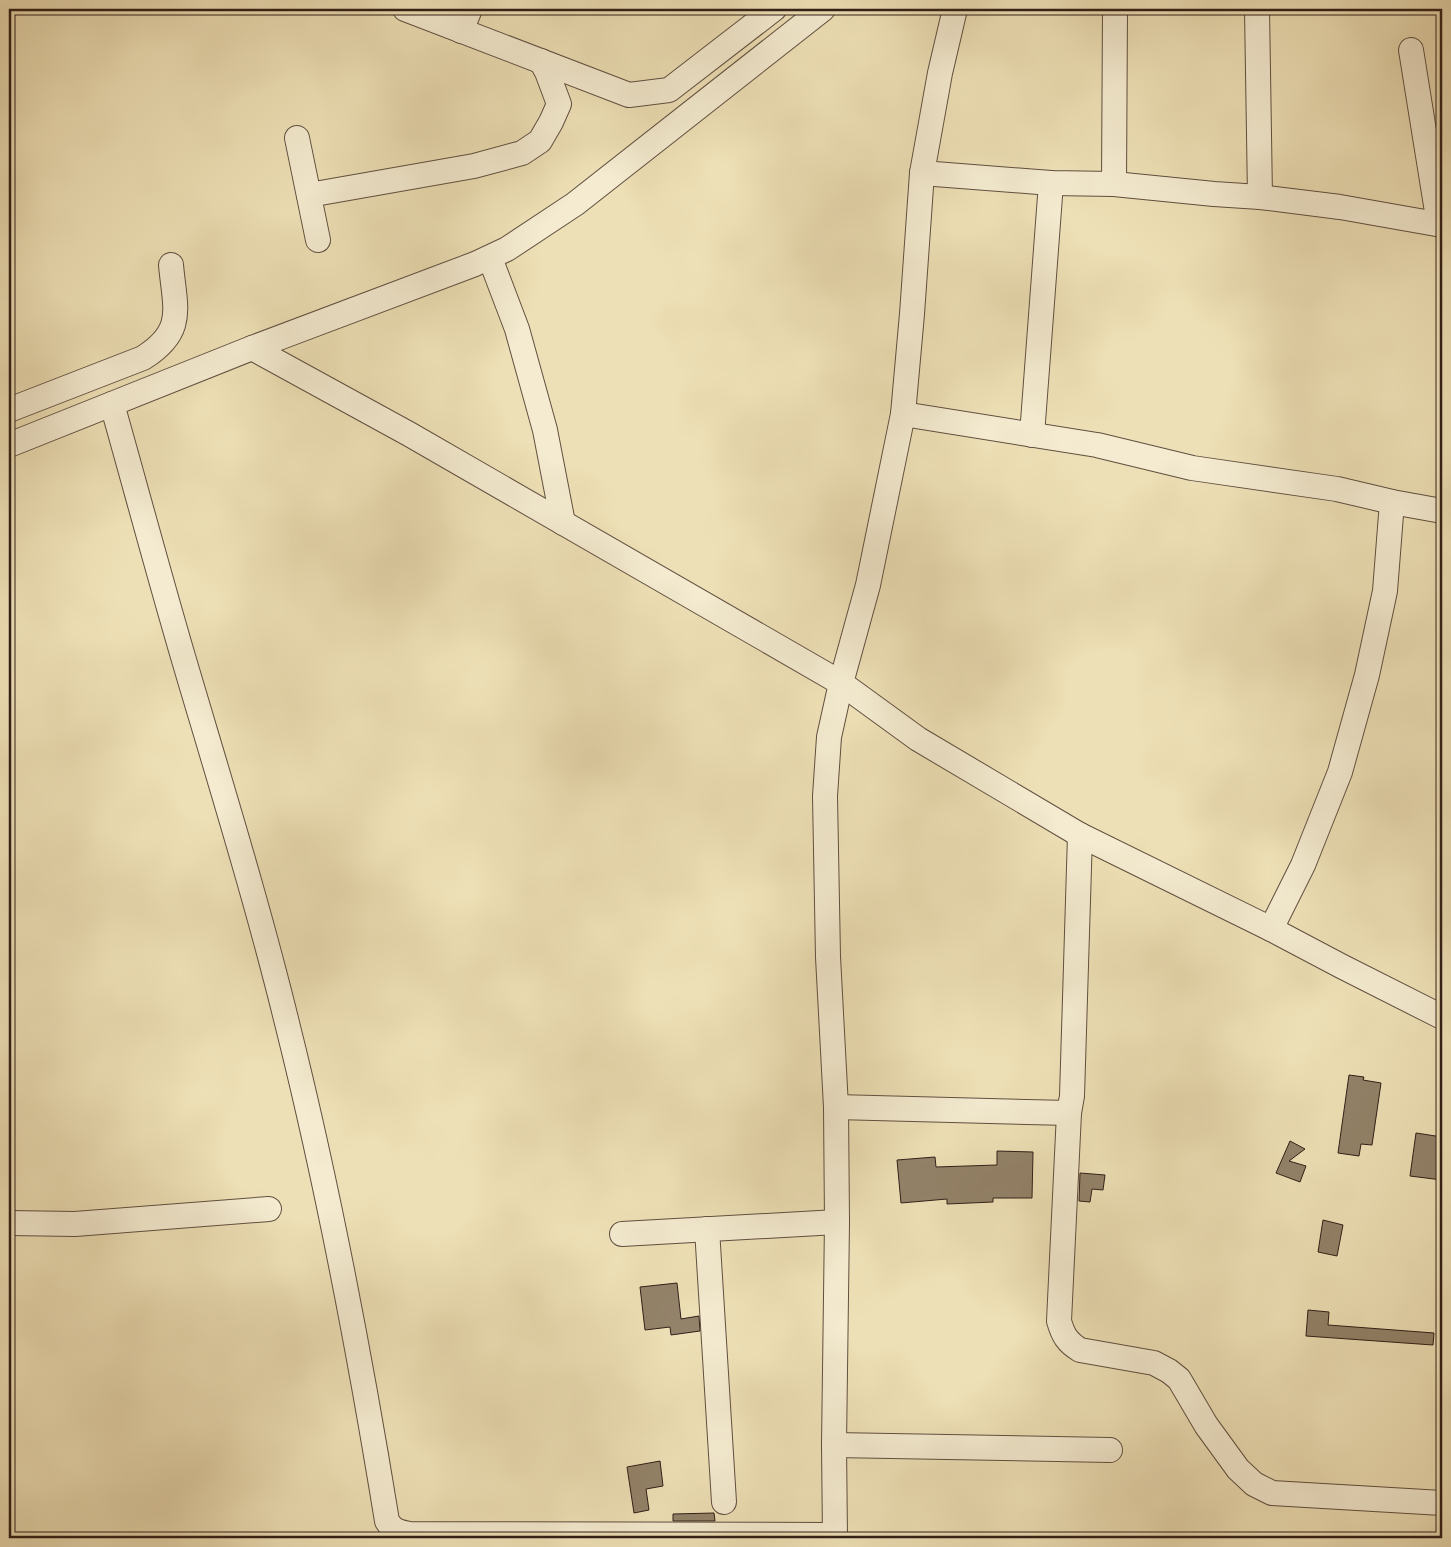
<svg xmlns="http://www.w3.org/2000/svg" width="1451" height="1547" viewBox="0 0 1451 1547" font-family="Alegreya,serif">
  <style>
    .building { fill: #93836a; stroke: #301f18 }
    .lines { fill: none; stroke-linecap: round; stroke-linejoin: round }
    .minor-casing { stroke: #604f40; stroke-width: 26 }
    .minor { stroke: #f4ebd0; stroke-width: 24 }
  </style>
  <rect width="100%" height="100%" fill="#eee0b6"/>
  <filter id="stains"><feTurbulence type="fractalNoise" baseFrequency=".004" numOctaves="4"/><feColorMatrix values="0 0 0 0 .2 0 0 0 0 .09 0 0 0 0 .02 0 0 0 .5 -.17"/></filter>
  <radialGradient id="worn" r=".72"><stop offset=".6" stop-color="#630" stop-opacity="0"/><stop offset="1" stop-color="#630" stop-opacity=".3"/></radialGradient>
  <!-- building -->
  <g class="building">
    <path d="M1349 1075 1364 1077 1363 1080 1381 1083 1372 1145 1361 1144 1359 1156 1338 1153Z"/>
    <path d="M1416 1133 1442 1137V1180L1410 1176Z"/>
    <path d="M1290 1141 1305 1149 1289 1161 1306 1166 1300 1182 1276 1173Z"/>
    <path d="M997 1151 1033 1152 1032 1198H993V1202L947 1204V1199L901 1203 897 1160 935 1157 936 1167 997 1165Z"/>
    <path d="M1080 1173 1105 1175 1103 1190 1092 1189 1090 1202 1079 1201Z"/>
    <path d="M1323 1220 1343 1225 1337 1256 1318 1252Z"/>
    <path d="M677 1283 681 1319 699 1316 700 1331 671 1335 670 1327 645 1330 640 1287Z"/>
    <path d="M1308 1310 1329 1312 1328 1325 1434 1333 1433 1345 1306 1336Z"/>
    <path d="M660 1461 663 1486 646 1489 649 1510 634 1513 627 1467Z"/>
    <path d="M714 1513 715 1521H673V1514Z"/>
  </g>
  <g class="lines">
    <!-- minor casing -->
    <g class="minor-casing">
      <g id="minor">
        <path d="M405 9 629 95 669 90 774 9"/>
        <path d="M1257 9 1260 197"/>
        <path d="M461 31 470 9"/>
        <path d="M1411 50 1439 224"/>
        <path d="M297 138 318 240"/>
        <path d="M922 173 1051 183 1114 184 1214 194 1260 197 1340 207 1442 225"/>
        <path d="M1114 184 1115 9"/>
        <path d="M309 195 474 166 522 153 540 141 551 122 559 104 547 72 541 61"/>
        <path d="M490 258 517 329 545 430 563 523"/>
        <path d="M252 348 409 434 841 683 918 739 1080 835 1271 929 1341 966 1442 1017"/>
        <path d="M112 404C136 489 159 575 184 660 220 782 258 904 288 1027 329 1191 360 1355 387 1521 393 1531 399 1532 410 1534L835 1535"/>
        <path d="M9 410 143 358C186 331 175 309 171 265"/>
        <path d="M903 414 1097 445 1192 468 1337 489 1392 502 1385 591 1367 675 1340 772 1303 865 1271 929"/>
        <path d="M1032 435 1051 183"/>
        <path d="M9 445 252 348 475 264 507 249 575 204 823 9"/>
        <path d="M1392 502 1442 511"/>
        <path d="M836 1107 1069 1113 1072 1096 1080 835"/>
        <path d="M1069 1113 1059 1321C1063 1335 1067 1342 1080 1350L1154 1363 1169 1371 1179 1379 1206 1425 1238 1469 1254 1484 1272 1493 1442 1503"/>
        <path d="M9 1223 75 1224 269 1209"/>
        <path d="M707 1229 724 1502"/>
        <path d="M622 1234 837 1222"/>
        <path d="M834 1445 1110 1450"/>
        <path d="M835 1538 834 1445 837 1222 836 1107 828 957 825 796 829 737 841 683 868 585 903 414 912 314 922 173 940 73 955 9"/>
      </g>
    </g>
    <!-- minor -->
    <use href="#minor" class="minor"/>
  </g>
  <!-- margin -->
  <rect width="1451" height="1547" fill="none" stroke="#eee0b6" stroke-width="30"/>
  <rect x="10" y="10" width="1431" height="1527" fill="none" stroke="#301f18" stroke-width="2.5"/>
  <rect x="15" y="15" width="1421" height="1517" fill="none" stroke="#301f18"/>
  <rect width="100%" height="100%" filter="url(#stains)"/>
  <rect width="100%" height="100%" fill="url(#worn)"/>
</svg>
